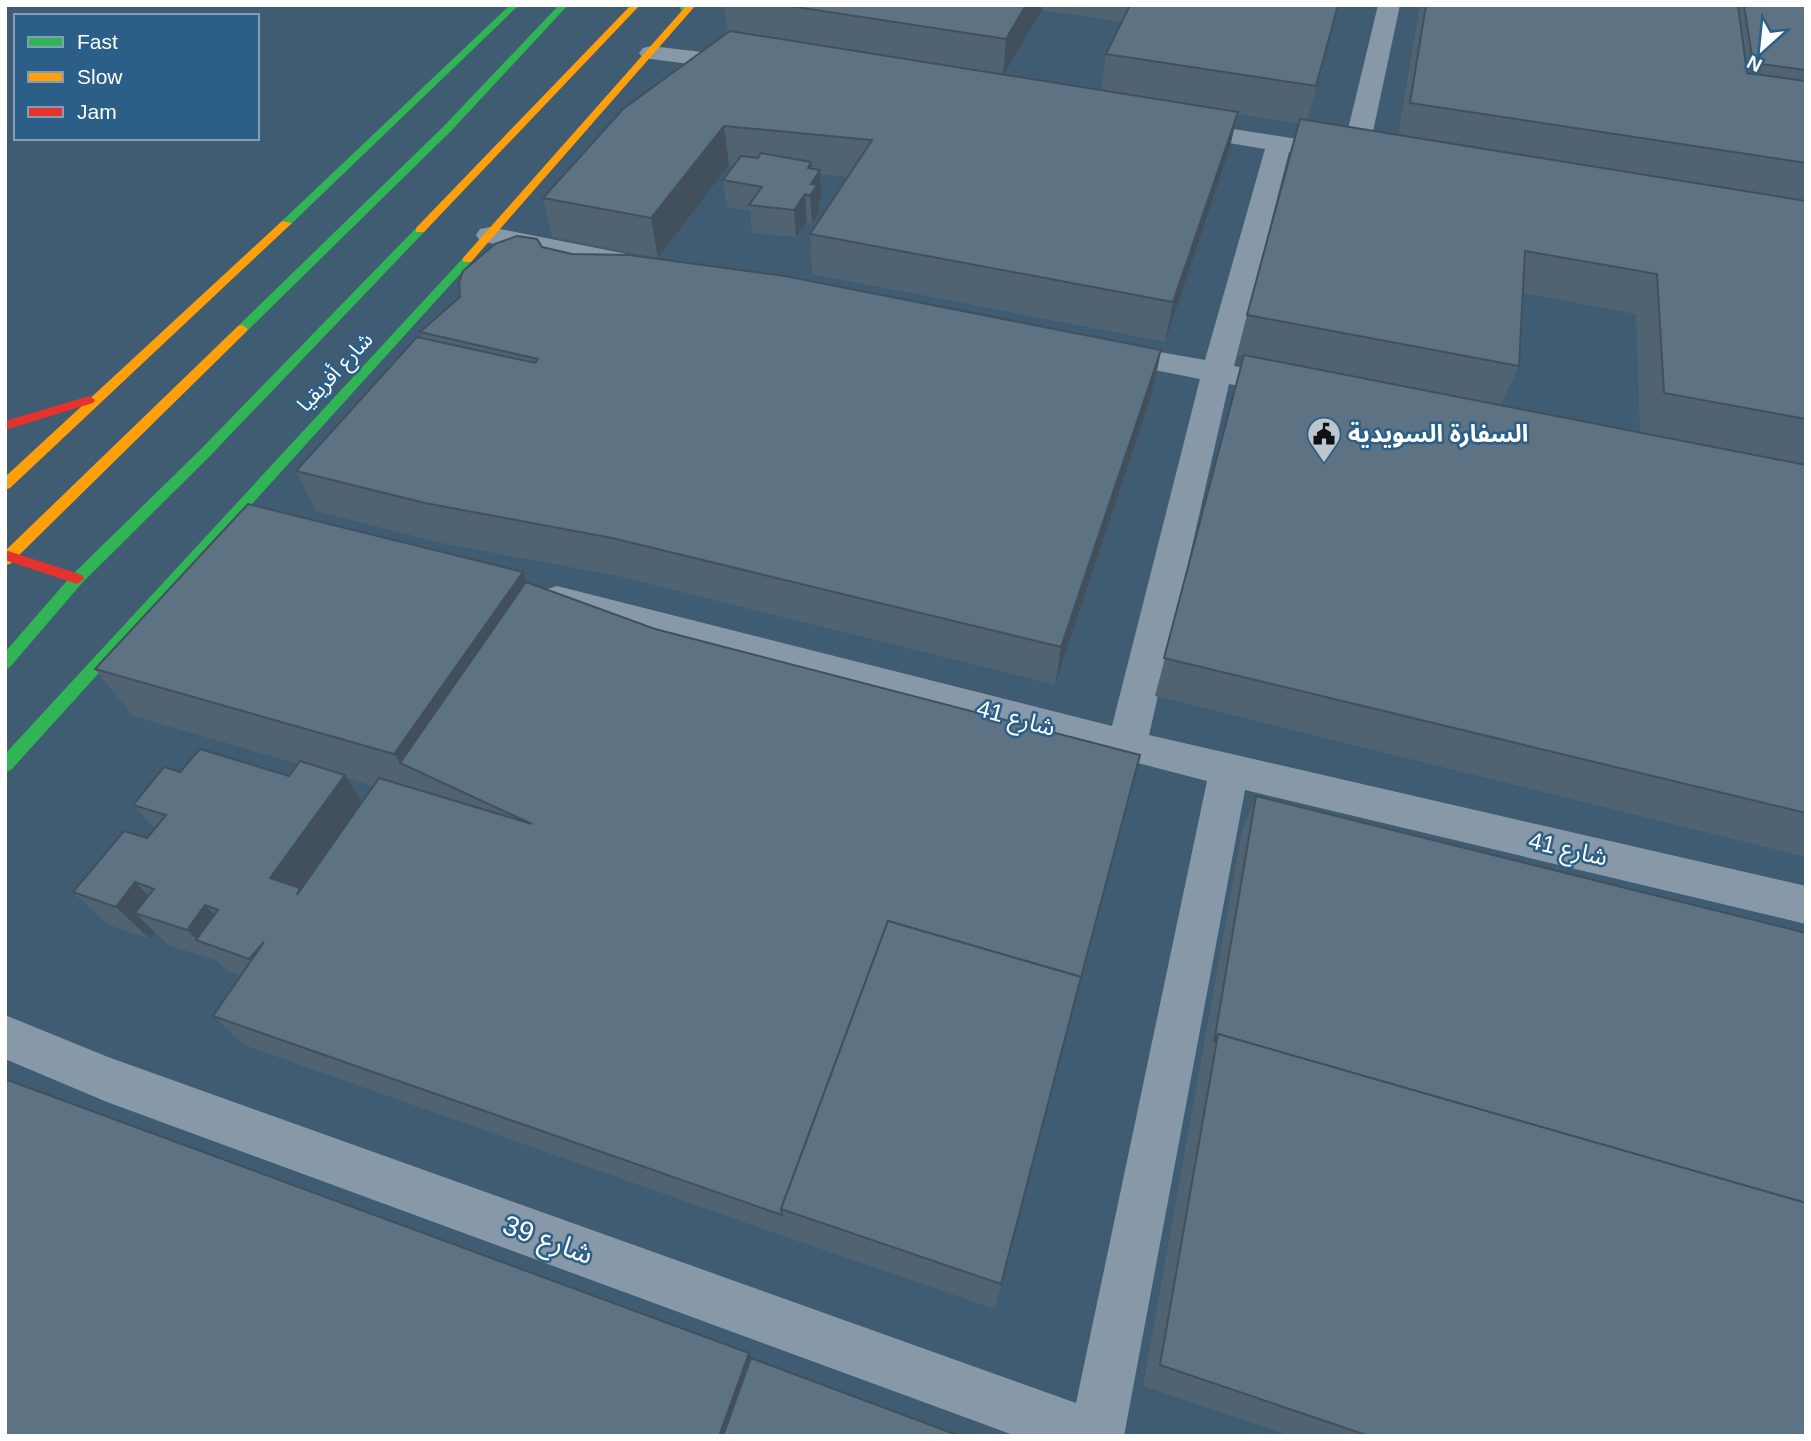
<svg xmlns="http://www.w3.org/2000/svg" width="1811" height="1441" viewBox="0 0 1811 1441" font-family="Helvetica,'Noto Sans Arabic',sans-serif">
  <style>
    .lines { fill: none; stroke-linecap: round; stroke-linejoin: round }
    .street { fill: #8798a8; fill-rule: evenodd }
    .fast { fill: #30b455; fill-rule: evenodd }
    .slow { fill: #ff9f0a; fill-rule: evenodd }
    .jam { fill: #e5322d; fill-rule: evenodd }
    .wall { fill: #506372; fill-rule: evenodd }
    .shaded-wall { fill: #41505c }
    .building { fill: #5d7384; stroke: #41505c; stroke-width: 2 }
    .labels { text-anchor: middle; stroke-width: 5; stroke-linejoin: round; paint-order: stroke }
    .far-street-label { font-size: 21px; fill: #fff; stroke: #2b5f87 }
    .poi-label { font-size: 24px; font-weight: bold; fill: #fff; stroke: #2b5f87; text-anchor: start }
    .street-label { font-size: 24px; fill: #fff; stroke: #2b5f87 }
    .near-street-label { font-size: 28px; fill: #fff; stroke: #2b5f87 }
  </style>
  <rect width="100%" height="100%" fill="#405c72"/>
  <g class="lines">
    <!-- street -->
    <g class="street">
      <path d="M1378 5H1400L1368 155 1364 160 1355 163 1289 152 1234 366 1302 379 1306 386 1302 393 1291 396 1229 384 1149 735 1806 886V924L1245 790 1124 1436H1016L107 1102 5 1059V1015L108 1057 1076 1403 1207 781 557 612 544 608 539 599 544 590 557 586 1112 726 1200 379 1109 361 1098 359 1094 352 1098 345 1109 343 1205 360 1265 149 1181 135 1172 133 1169 128 1172 123 1181 121 1344 146Z"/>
      <path d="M651 46 744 57 752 59 756 64 752 69 744 71 643 58 639 53 643 48Z"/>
      <path d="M490 227 637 256 647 258 651 264 647 270 637 272 480 241 476 235 480 229Z"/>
    </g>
    <!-- fast -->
    <g class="fast">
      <path d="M510 5H519L290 225H282V221Z"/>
      <path d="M559 5H568L452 130 246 332H238V326L444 126Z"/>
      <path d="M678 5H687L691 11 683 13Z"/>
      <path d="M416 228 426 230 209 457 82 583 10 667 5 669V652L72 575 199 451Z"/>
      <path d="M467 257 471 258V262L11 770 5 772V754L463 258Z"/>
    </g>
    <!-- slow -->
    <g class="slow">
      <path d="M631 5H640L424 232H416V228Z"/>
      <path d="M687 5H696L471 262H463V258Z"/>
      <path d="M282 221 292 223 10 488 5 490V477Z"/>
      <path d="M242 325 248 329 246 332 10 564 5 565V551L238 326Z"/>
    </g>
    <!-- jam -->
    <g class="jam">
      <path d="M89 396 95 400 93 403 5 430V421Z"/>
      <path d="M5 550 82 575 84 579 77 584 5 560Z"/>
    </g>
  </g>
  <!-- wall -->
  <g class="wall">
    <path d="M724 5H1338L1307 121 1398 135 1420 5H1806V465L1640 433 1636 314 1523 293 1519 366 1501 405 1806 465V857L1155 696 1244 356 1237 355 1299 124 1237 114 1229 151 1165 342 812 274 810 234 847 177 821 174 822 197 818 203 819 213 812 223 807 222 796 237 752 233 750 211 727 207 723 180 734 166 729 165 658 258 552 237 543 198 727 33ZM1042 10 1122 22 1106 54 1101 90 1005 75Z"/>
    <path d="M542 247 572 254 1161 350 1153 390 1055 685 622 577 441 543 316 511 296 471 422 338 420 332Z"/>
    <path d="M526 582 655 629 1140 755 995 1309 789 1238 244 1045 213 1016 240 976 227 971 217 961 168 945 155 932 150 939 108 925 73 892 147 838 155 829 133 805 180 772 289 776 298 764 133 716 95 669ZM347 778 373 786 362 802Z"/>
    <path d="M1256 796 1806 1436H1291L1143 1386 1242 831Z"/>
  </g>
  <!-- shaded-wall -->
  <g class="shaded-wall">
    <path d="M1026 5H1042V10L1003 77 1006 39Z"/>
    <path d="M1238 112 1229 151 1165 342 1173 302Z"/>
    <path d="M724 126 729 165 658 258 651 218Z"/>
    <path d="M811 162 813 182 820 170 822 197 818 203 819 213 812 223 808 168Z"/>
    <path d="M805 194 807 222 796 237 794 210Z"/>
    <path d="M1161 350 1153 390 1055 685 1061 647Z"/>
    <path d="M523 572 540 621 400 763 394 754Z"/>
    <path d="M345 775 367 810 323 928 270 878Z"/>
    <path d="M135 882 168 915 135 913 155 932 150 939 116 907Z"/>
    <path d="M205 905 235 937 197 940 187 930Z"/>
    <path d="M749 1353 759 1374 737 1436H719Z"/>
  </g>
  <!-- building -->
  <g class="building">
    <path d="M783 5H1026L1006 39Z"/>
    <path d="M1130 5H1338L1316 86 1106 54Z"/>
    <path d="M1426 5H1738L1747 73 1806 81V163L1410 103Z"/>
    <path d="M1744 5H1806V70L1753 63Z"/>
    <path d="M730 31 1238 112 1173 302 810 234 872 140 724 126 651 218 543 198 623 109Z"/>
    <path d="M1300 119 1806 201V419L1664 393 1657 274 1525 251 1519 366 1247 315Z"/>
    <path d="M761 153 811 162 808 168 820 170 811 184 817 185 810 196 805 194 794 210 749 205 762 187 723 180 741 156 758 158Z"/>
    <path d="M517 236 537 239 542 247 572 254 629 255 785 276 1161 350 1061 647 612 538 425 503 296 471 417 337 535 363 538 359 420 332 460 297 459 283 463 271 495 244Z"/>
    <path d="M1244 355 1806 465V813L1164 658Z"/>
    <path d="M248 504 523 572 394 754 95 669Z"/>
    <path d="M526 582 655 629 1140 755 1079 985 1081 977 888 921 781 1209 782 1215 213 1016 264 942 249 959 196 940 218 910 205 905 187 930 135 913 154 889 135 882 116 907 73 892 124 831 147 838 166 815 133 805 164 767 180 772 200 749 289 776 300 761 345 775 270 878 300 888 297 895 379 778 532 824 400 763Z"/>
    <path d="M1256 796 1806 933V1203L1218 1034 1214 1042Z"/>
    <path d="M888 921 1081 977 1001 1284 781 1209Z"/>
    <path d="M1218 1034 1806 1203V1436H1369L1160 1365Z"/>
    <path d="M5 1079 749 1353 719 1436H5Z"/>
    <path d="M751 1358 960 1436H723Z"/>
  </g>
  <!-- icons -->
  <defs>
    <g id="civic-pin" transform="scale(1.75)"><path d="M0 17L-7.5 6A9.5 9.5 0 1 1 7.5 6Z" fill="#bcc6ce" stroke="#2b5f87"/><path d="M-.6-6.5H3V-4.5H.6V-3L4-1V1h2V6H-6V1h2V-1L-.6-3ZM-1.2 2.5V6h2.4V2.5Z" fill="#111"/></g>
  </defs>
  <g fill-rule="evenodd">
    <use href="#civic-pin" x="1324" y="434"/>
  </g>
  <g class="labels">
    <!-- far-street labels -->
    <g class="far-street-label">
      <text transform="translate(335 372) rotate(-47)" y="7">شارع أفريقيا</text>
    </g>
    <!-- poi labels -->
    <g class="poi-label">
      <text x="1348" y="442">السفارة السويدية</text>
    </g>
    <!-- street labels -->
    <g class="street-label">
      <text transform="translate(1016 718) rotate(15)" y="8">شارع 41</text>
      <text transform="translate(1568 849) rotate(13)" y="8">شارع 41</text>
    </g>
    <!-- near-street labels -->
    <g class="near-street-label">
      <text transform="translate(548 1239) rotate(20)" y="10">شارع 39</text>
    </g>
  </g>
  <!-- border -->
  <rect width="1811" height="1441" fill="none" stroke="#ffffff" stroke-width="14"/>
  <!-- legend -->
  <rect x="14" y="14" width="245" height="126" fill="#2b5f87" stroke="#809fb7" stroke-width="2"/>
  <rect x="28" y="37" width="35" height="10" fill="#30b455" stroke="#809fb7" stroke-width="2"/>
  <text x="77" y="49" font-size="21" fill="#ffffff">Fast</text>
  <rect x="28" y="72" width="35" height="10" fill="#ff9f0a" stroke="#809fb7" stroke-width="2"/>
  <text x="77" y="84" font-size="21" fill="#ffffff">Slow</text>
  <rect x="28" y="107" width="35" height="10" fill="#e5322d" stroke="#809fb7" stroke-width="2"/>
  <text x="77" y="119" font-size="21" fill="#ffffff">Jam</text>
  <!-- north arrow -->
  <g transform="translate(1762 49) rotate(207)" stroke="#2b5f87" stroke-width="5" paint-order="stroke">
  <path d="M0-5L12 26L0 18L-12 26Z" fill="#ffffff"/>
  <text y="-10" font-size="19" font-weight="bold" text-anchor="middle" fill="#ffffff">N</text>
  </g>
</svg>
